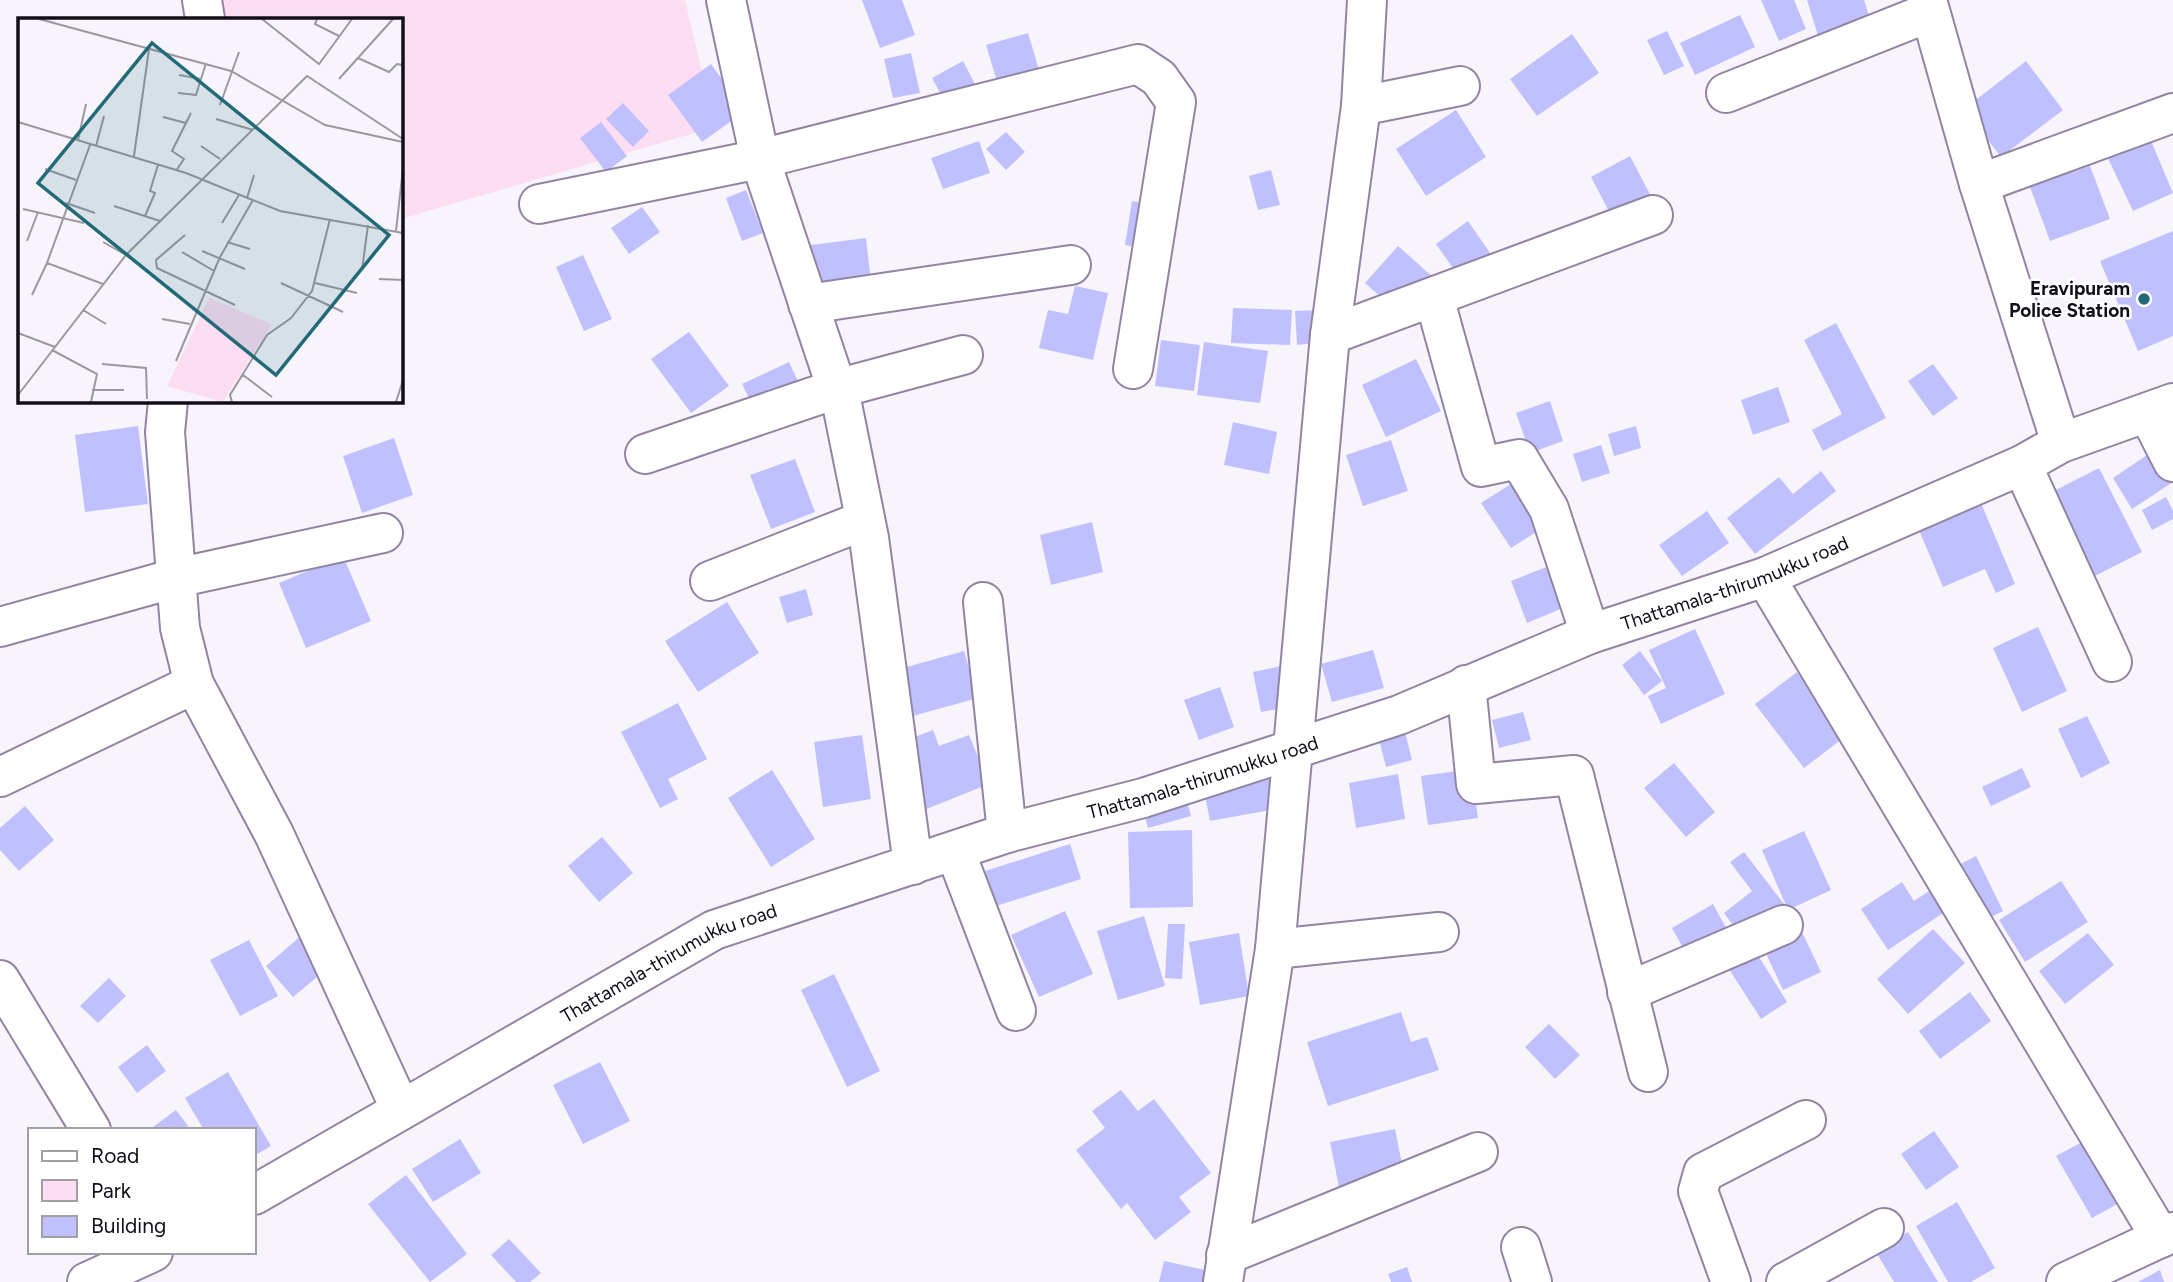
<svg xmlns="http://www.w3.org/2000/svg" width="2173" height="1282" viewBox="0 0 2173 1282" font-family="Figtree,sans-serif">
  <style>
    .green { fill: #fdddf1 }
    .building { fill: #c1c0fe }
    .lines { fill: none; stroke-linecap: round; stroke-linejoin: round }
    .street-casing { stroke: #9185a3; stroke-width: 42 }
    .secondary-casing { stroke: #9185a3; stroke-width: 42 }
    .street { stroke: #fff; stroke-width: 38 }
    .secondary { stroke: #fff; stroke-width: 38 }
    .poi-dot { fill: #226a77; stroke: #fff; stroke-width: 2.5 }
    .labels { text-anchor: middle; stroke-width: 5; stroke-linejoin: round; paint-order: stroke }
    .poi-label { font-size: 19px; font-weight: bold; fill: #120e18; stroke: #fff; text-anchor: end }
    .street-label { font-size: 19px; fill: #120e18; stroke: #fff }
    .inset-road { fill: none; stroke: #9b98a0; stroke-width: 2 }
    .view { fill: #226a77; fill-opacity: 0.15; stroke: #226a77; stroke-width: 3.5 }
    .inset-edge { fill: none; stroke: #120e18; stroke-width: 3.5 }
  </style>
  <rect width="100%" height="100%" fill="#f7f4fb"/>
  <!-- green -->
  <path class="green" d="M218 0H685L715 127 401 219V19H221Z"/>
  <!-- building -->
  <g class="building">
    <path d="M862 0H902L915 35 880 48Z"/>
    <path d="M1761 0H1794L1806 29 1779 41Z"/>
    <path d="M1807 0H1864L1871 22 1819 39Z"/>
    <path d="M1740 15 1755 47 1695 75 1680 43Z"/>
    <path d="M1667 31 1684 66 1664 75 1647 40Z"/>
    <path d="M1028 33 1041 76 999 88 986 45Z"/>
    <path d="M1572 34 1599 73 1537 116 1510 79Z"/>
    <path d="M911 53 920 93 893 98 884 59Z"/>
    <path d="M963 61 979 92 949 109 932 78Z"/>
    <path d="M2026 61 2063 110 2001 157 1964 109Z"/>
    <path d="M711 64 745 111 702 142 668 95Z"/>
    <path d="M623 103 649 131 633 147 606 119Z"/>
    <path d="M1456 110 1486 157 1426 196 1396 149Z"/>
    <path d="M601 122 627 156 606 172 580 138Z"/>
    <path d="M2146 129 2173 193 2133 211 2104 150Z"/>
    <path d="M1006 132 1025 152 1006 170 986 149Z"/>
    <path d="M979 141 990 173 943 189 931 158Z"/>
    <path d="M1630 156 1663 219 1624 240 1591 177Z"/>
    <path d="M2090 166 2110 219 2050 241 2030 187Z"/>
    <path d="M1271 170 1280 205 1258 210 1249 176Z"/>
    <path d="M746 190 763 233 742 241 726 198Z"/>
    <path d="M1132 201 1158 205 1151 250 1125 245Z"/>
    <path d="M642 207 660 232 629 254 611 228Z"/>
    <path d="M1468 221 1499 266 1467 288 1436 244Z"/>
    <path d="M2173 231V336L2138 351 2100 261Z"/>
    <path d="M866 238 872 291 809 298 803 246Z"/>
    <path d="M1398 246 1434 278 1401 315 1365 283Z"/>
    <path d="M583 255 612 319 584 331 556 267Z"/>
    <path d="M1075 286 1108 293 1093 360 1039 348 1048 310 1068 314Z"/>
    <path d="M1233 308 1292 310 1290 345 1231 343Z"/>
    <path d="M1321 310 1323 342 1297 345 1295 311Z"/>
    <path d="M1836 323 1886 418 1823 451 1812 430 1842 414 1804 340Z"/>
    <path d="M689 332 729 386 691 413 651 359Z"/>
    <path d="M1161 340 1200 345 1194 391 1155 386Z"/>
    <path d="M1204 342 1268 351 1260 403 1197 395Z"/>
    <path d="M1416 359 1441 411 1386 437 1362 385Z"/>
    <path d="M789 362 809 405 763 427 742 384Z"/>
    <path d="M1933 364 1958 398 1933 416 1908 381Z"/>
    <path d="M1778 387 1790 422 1753 435 1741 400Z"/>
    <path d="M1550 401 1563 441 1530 453 1516 413Z"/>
    <path d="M1233 422 1277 432 1269 474 1224 465Z"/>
    <path d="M138 426 148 504 85 512 75 435Z"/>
    <path d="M1636 426 1641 448 1614 456 1608 434Z"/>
    <path d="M394 438 413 495 362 513 343 456Z"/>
    <path d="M1391 440 1408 491 1363 506 1346 455Z"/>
    <path d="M1601 445 1610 473 1582 482 1573 454Z"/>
    <path d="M2156 449 2173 475V482L2132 509 2113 478Z"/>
    <path d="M795 459 815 512 771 529 750 475Z"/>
    <path d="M2099 468 2142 552 2089 579 2046 495Z"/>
    <path d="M1821 471 1836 491 1755 554 1727 518 1779 477 1793 494Z"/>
    <path d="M1514 482 1544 527 1511 548 1481 503Z"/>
    <path d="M1978 496 2015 584 1996 593 1985 569 1943 587 1916 523Z"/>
    <path d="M2166 497 2173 511V519L2152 530 2142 510Z"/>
    <path d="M1707 511 1729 543 1682 576 1659 545Z"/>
    <path d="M1092 522 1103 572 1051 585 1040 535Z"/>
    <path d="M343 556 371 621 306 648 279 583Z"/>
    <path d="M1554 564 1570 605 1527 623 1511 581Z"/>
    <path d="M806 589 813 615 787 623 779 597Z"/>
    <path d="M727 602 759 653 698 692 665 641Z"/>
    <path d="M2038 627 2067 691 2022 712 1993 648Z"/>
    <path d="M1695 629 1725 694 1661 724 1648 696 1666 688 1649 650Z"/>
    <path d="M1373 650 1384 688 1332 702 1321 664Z"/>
    <path d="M964 651 978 698 909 717 896 670Z"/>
    <path d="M1640 651 1662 681 1644 695 1622 665Z"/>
    <path d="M1287 665 1295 706 1261 712 1253 672Z"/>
    <path d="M1797 672 1846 736 1804 768 1755 704Z"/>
    <path d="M1220 687 1234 727 1199 740 1184 700Z"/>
    <path d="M678 703 707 759 668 779 678 799 660 808 621 732Z"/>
    <path d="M1523 712 1531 740 1499 748 1492 720Z"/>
    <path d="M2087 716 2110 763 2081 778 2058 729Z"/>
    <path d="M933 730 939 746 969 735 989 784 924 810 899 743Z"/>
    <path d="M1405 732 1412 760 1386 767 1379 739Z"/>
    <path d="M862 735 871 799 823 807 814 742Z"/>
    <path d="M1674 763 1715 812 1686 837 1644 788Z"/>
    <path d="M2022 768 2031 787 1991 806 1982 787Z"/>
    <path d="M1471 769 1478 818 1428 825 1421 776Z"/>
    <path d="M772 770 815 839 771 867 728 798Z"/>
    <path d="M1398 774 1405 819 1356 828 1349 783Z"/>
    <path d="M1275 778 1281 808 1210 821 1204 790Z"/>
    <path d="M1185 793 1191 816 1148 828 1142 805Z"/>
    <path d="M25 806 54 840 19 871 0 850V828Z"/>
    <path d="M1192 830 1193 907 1130 908 1128 832Z"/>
    <path d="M1804 831 1831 890 1788 910 1762 850Z"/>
    <path d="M602 837 633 873 599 902 568 866Z"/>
    <path d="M1070 844 1081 879 996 906 985 871Z"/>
    <path d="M1744 852 1784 904 1741 936 1724 913 1752 891 1730 862Z"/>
    <path d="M1976 856 2003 911 1981 922 1953 868Z"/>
    <path d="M2061 881 2088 922 2025 962 1999 920Z"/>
    <path d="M1902 882 1914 901 1929 891 1943 913 1888 950 1861 909Z"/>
    <path d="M1713 904 1729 933 1688 957 1672 928Z"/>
    <path d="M1065 911 1093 974 1039 997 1011 935Z"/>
    <path d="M1144 916 1165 986 1118 1000 1097 931Z"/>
    <path d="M1168 924H1185L1182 979 1165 978Z"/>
    <path d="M1933 929 1965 963 1908 1014 1877 979Z"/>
    <path d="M1801 930 1821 972 1783 990 1763 947Z"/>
    <path d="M1239 933 1249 996 1200 1005 1189 942Z"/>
    <path d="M2088 933 2114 965 2065 1004 2039 971Z"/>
    <path d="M302 935 329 967 293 997 266 966Z"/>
    <path d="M249 940 278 996 240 1016 210 960Z"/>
    <path d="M1756 952 1787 1002 1761 1019 1729 969Z"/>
    <path d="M834 974 880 1071 847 1087 801 990Z"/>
    <path d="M109 978 126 996 98 1023 80 1006Z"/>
    <path d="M1970 992 1991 1021 1940 1059 1919 1031Z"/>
    <path d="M1401 1012 1411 1042 1427 1037 1439 1070 1328 1106 1307 1042Z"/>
    <path d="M1549 1024 1580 1055 1555 1079 1525 1047Z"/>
    <path d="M147 1045 166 1071 137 1093 118 1067Z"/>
    <path d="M600 1062 630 1121 583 1144 553 1085Z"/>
    <path d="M228 1072 271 1146 254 1156V1130H204L185 1098Z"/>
    <path d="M1121 1090 1138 1111 1154 1099 1211 1173 1179 1197 1191 1212 1155 1240 1127 1203 1121 1209 1076 1150 1105 1128 1092 1111Z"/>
    <path d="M176 1110 191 1130H149Z"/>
    <path d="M1395 1129 1407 1189 1342 1202 1330 1142Z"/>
    <path d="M1934 1131 1959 1167 1926 1190 1901 1154Z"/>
    <path d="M460 1139 481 1173 433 1202 412 1169Z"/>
    <path d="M2086 1140 2121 1202 2092 1218 2056 1156Z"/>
    <path d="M406 1175 467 1254 430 1282 368 1204Z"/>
    <path d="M1957 1202 1995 1268 1971 1282H1948L1916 1226Z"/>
    <path d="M1908 1232 1938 1282H1894L1876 1252Z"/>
    <path d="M509 1239 541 1273 530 1282H516L491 1255Z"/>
    <path d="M1164 1261 1223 1274 1221 1282H1159Z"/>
    <path d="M1407 1267 1412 1282H1391L1388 1274Z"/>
    <path d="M2160 1270 2164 1282H2138Z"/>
  </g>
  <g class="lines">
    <!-- street casing -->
    <g class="street-casing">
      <g id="street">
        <path d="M202 0 205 19"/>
        <path d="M726 0 760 159 842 404 869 538 913 865"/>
        <path d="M1927 0 1979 184 2061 443"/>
        <path d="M1726 93 1930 12"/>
        <path d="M1361 106 1460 86"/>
        <path d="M1979 184 2173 113"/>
        <path d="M539 204 760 159 1138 64 1159 78 1176 102 1133 369"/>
        <path d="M1434 297 1481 467 1519 459 1549 509 1590 634"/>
        <path d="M808 304 1071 265"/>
        <path d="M1330 335 1653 215"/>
        <path d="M168 401 165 432 180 628 194 684 274 834 401 1110"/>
        <path d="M2148 413 2173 462"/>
        <path d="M645 454 836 389 963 355"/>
        <path d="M2022 465 2112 662"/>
        <path d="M1765 577 2161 1238"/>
        <path d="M710 581 865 520"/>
        <path d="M983 602 1007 833"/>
        <path d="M0 627 176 578 383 533"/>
        <path d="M1466 685 1476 784 1574 775 1648 1072"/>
        <path d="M0 777 194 684"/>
        <path d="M955 851 1016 1011"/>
        <path d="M1275 949 1439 932"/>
        <path d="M0 980 91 1130"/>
        <path d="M1627 992 1783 925"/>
        <path d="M1521 1247 1532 1282"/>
        <path d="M1226 1255 1478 1152"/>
        <path d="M1731 1282 1698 1191 1703 1173 1806 1120"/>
        <path d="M1786 1282 1884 1228"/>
        <path d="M2066 1282 2173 1232"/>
      </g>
    </g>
    <!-- secondary casing -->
    <g class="secondary-casing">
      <g id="secondary">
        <path id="s1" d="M254 1195 714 930 1007 833 1143 798 1399 715 1590 634 1765 577 2022 465 2061 443 2173 403"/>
        <path d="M87 1282 153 1252"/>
        <path d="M1223 1282 1275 949 1330 335 1361 106 1367 0"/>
      </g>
    </g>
    <!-- street -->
    <use href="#street" class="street"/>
    <!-- secondary -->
    <use href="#secondary" class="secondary"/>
  </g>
  <!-- markers -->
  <circle class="poi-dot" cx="2144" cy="299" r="7"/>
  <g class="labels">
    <!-- poi labels -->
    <g class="poi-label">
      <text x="2130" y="295">Eravipuram<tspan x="2130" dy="22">Police Station</tspan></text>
    </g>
    <!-- street labels -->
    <g class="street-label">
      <text dy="7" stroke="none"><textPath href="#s1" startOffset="1610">Thattamala-thirumukku road</textPath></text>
      <text dy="7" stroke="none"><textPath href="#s1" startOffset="1043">Thattamala-thirumukku road</textPath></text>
      <text dy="7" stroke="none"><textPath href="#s1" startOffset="476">Thattamala-thirumukku road</textPath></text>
    </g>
  </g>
  <!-- overview -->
  <g transform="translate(18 18)">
    <rect width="385" height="385" fill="#f7f4fb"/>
    <path d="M191 280 254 306 205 384 149 368Z" fill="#fdddf1"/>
    <path class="inset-road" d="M21 1 213 53 307 107 385 124M244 1 301 46 334 1M299 1 297 6 321 18M340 40 371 54 379 46 385 47M161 57 183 61M321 61 375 1M160 75 178 77 188 45M202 87 221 34M145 99 168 105M198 101 235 112M0 104 168 155 262 193 385 215M60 122 68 86M72 127 29 245 85 266M78 128 86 98M183 128 202 141M116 138 131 31M27 151 58 162M158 153 166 141 154 133 173 95M229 180 236 157M48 185 77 195M96 188 142 203M5 191 66 205M127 198 137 175 132 173 140 147M204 205 221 177M378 213 385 150M167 217 138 242 139 250 217 287M9 223 20 194M85 224 108 237M209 224 232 231M184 233 227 251M164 234 196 253M344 252 350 207M361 261 385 262M263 265 325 294M297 265 339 275M14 277 29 245M65 292 88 306M144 301 172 306M0 315 37 329M34 332 79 356 73 384M158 343 202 239 235 182M84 346 128 350 129 381M225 357 254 379M74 372H106M0 377 108 237 289 58 385 121M214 384 212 377 249 317 273 300 294 273 312 201M378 384 385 362"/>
    <path class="view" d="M134 25 371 217 258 357 20 165Z"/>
    <rect width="385" height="385" class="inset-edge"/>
  </g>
  <!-- legend -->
  <rect x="28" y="1128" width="228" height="126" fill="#ffffff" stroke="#a09fa3" stroke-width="2"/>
  <rect x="42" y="1151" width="35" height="10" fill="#ffffff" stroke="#a09fa3" stroke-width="2"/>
  <text x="91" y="1163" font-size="21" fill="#120e18">Road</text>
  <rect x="42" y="1180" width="35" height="21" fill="#fdddf1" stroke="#a09fa3" stroke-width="2"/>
  <text x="91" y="1198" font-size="21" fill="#120e18">Park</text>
  <rect x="42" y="1216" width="35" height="21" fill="#c1c0fe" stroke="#a09fa3" stroke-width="2"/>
  <text x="91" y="1233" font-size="21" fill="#120e18">Building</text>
</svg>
